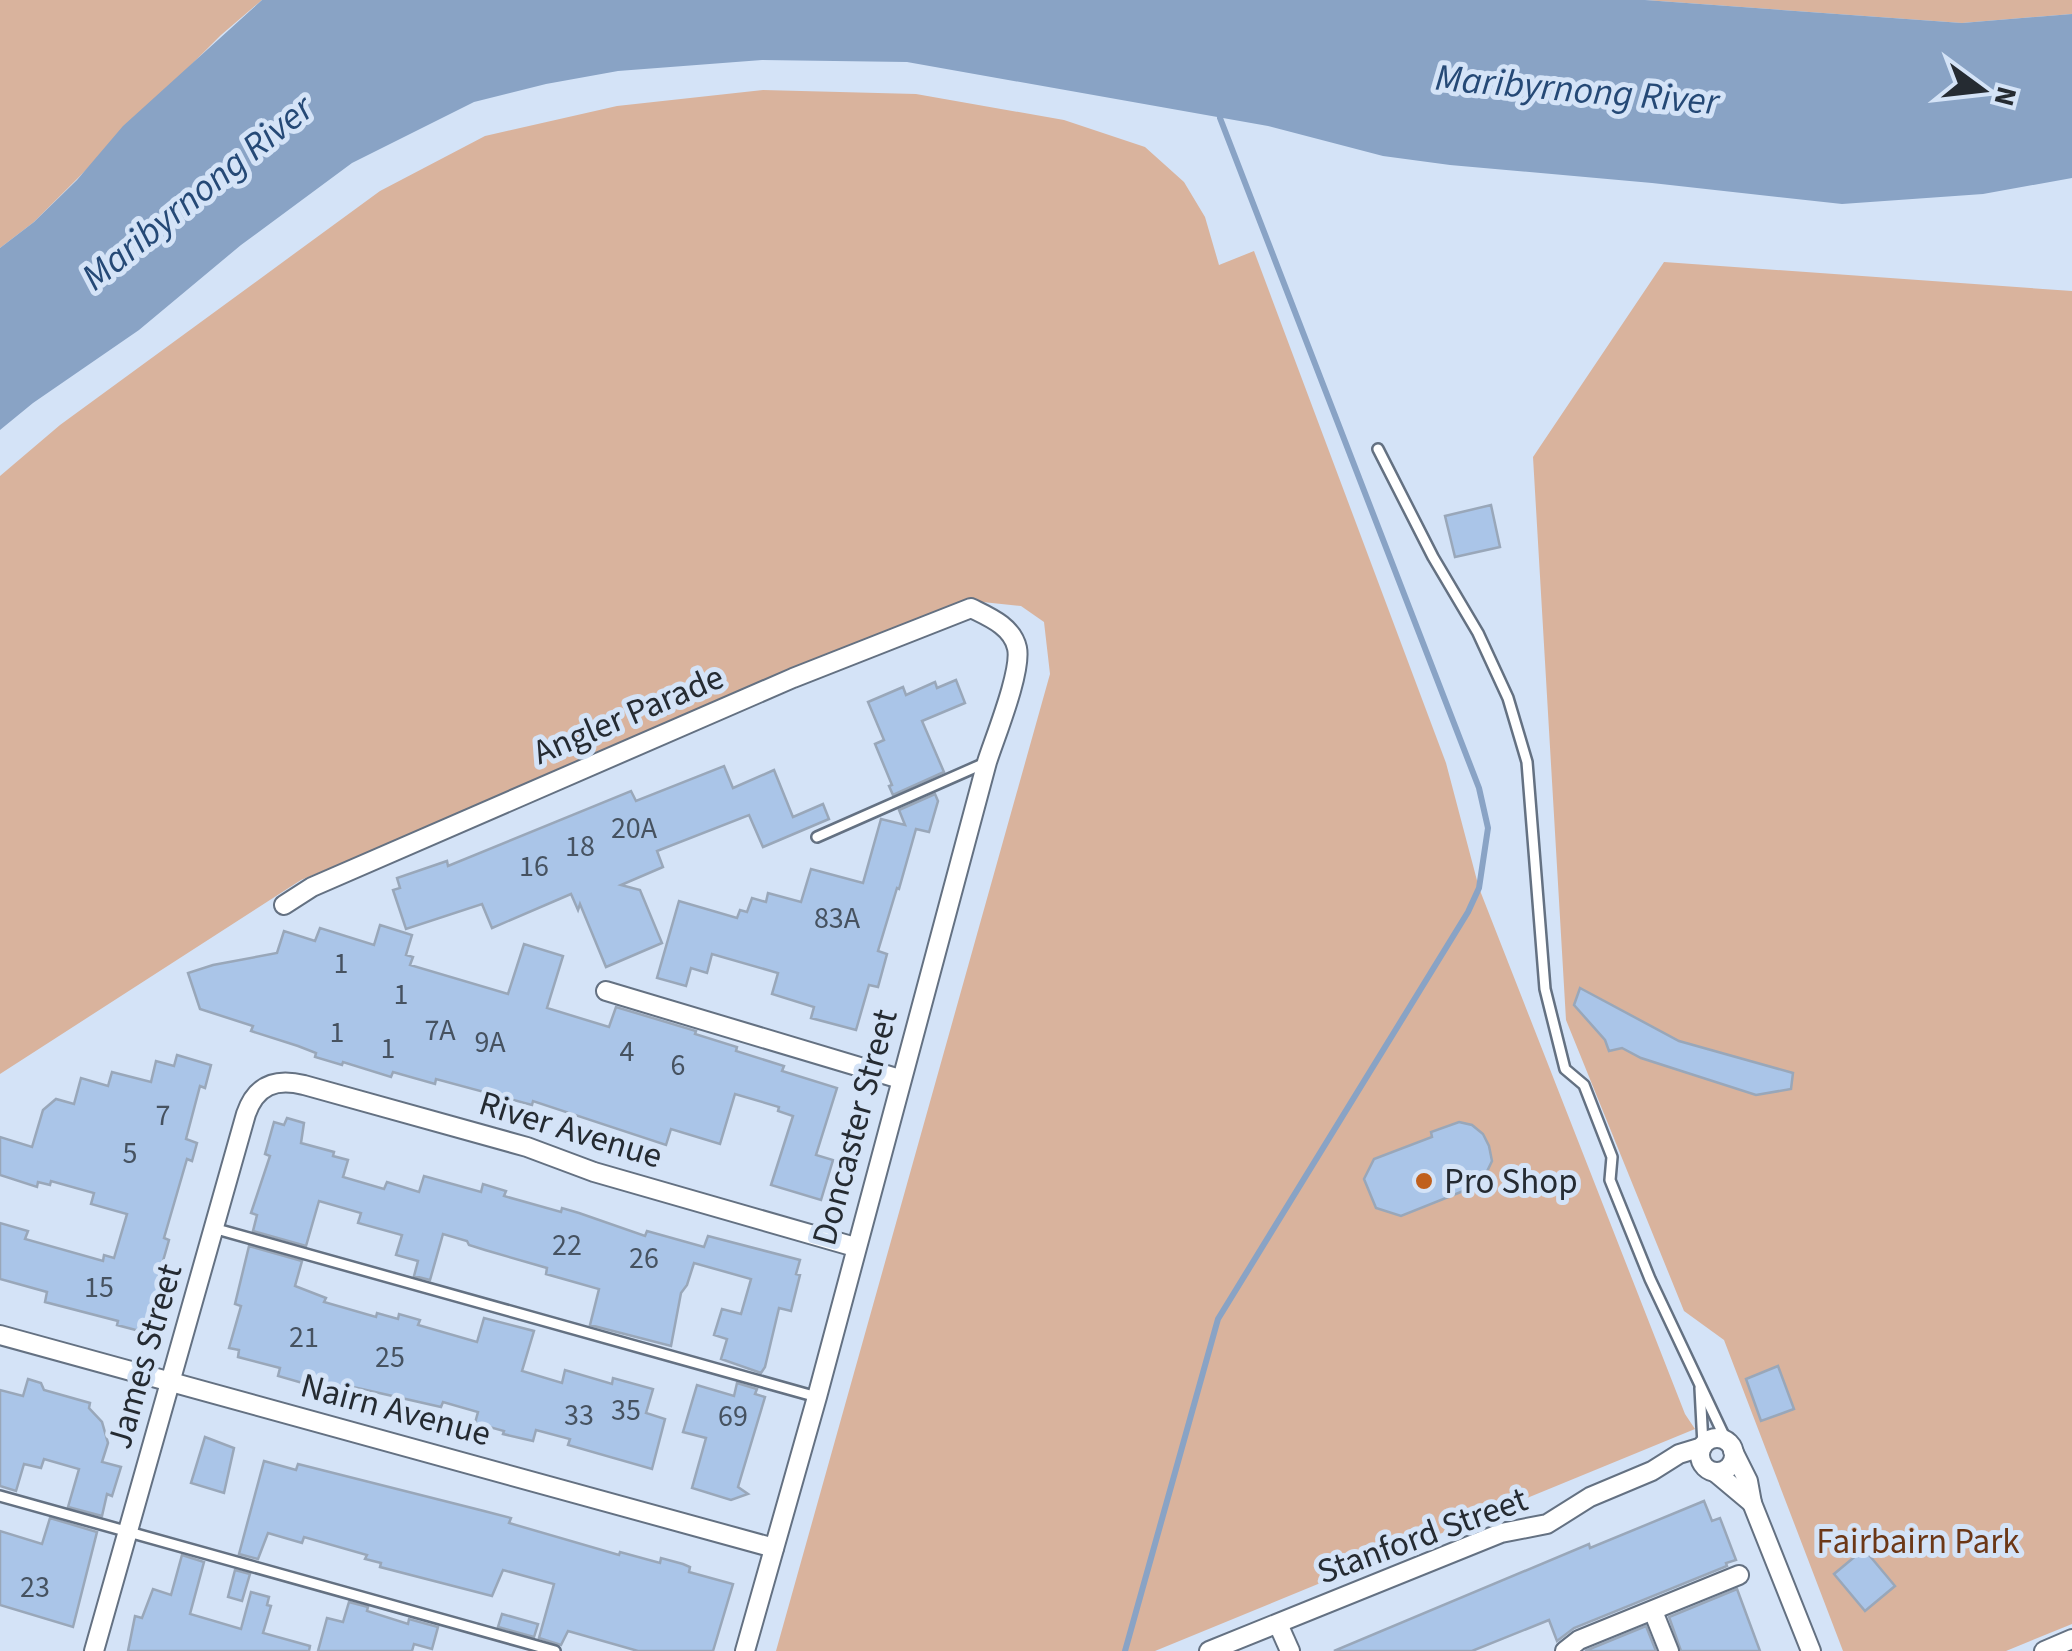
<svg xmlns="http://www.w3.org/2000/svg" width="2072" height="1651" viewBox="0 0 2072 1651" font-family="'Source Sans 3',sans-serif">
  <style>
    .green { fill: #d9b39d }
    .water { fill: #89a3c5 }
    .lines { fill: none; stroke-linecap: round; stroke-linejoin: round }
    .stream { stroke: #89a3c5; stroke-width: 6 }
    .building { fill: #aac5e8; stroke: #99a7b9; stroke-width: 2.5 }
    .service-casing { stroke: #647182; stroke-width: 14 }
    .minor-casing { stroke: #647182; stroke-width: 22 }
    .service { stroke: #fff; stroke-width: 9 }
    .minor { stroke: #fff; stroke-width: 18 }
    .poi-dot { fill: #c0601d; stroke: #d4e3f7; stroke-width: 4 }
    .labels { text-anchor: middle; stroke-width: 10; stroke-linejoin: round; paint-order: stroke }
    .number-label { font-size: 30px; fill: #465260 }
    .street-label { font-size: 35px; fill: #252b32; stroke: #d4e3f7 }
    .poi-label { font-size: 35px; fill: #252b32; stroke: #d4e3f7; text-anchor: start }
    .park-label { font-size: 35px; fill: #6c3716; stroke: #d4e3f7 }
    .water-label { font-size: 38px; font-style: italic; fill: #254976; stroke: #d4e3f7 }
  </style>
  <rect width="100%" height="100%" fill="#d4e3f7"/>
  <!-- green -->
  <g class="green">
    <path d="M0 0H262L221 35 34 222 0 248Z"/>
    <path d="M1645 0H2072V14L1962 23Z"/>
    <path d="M763 90 916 94 1064 120 1145 147 1184 182 1205 217 1219 265 1254 251 1446 763 1479 888 1685 1414 1695 1429 1155 1651H776L1050 674 1044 622 1021 606 973 601 301 880 0 1074V476L60 425 380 191 485 136 617 106Z"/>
    <path d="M1664 262 2072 291V1624L2006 1651H1843L1724 1340 1684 1311 1566 1020 1533 457Z"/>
  </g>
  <!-- water -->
  <path class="water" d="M262 0H1645L1962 23 2072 14V178L1983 194 1842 204 1652 183 1450 165 1383 156 1268 126 907 62 762 60 618 71 546 84 474 102 352 163 241 245 139 330 33 403 0 430V248L34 222 77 180 123 126Z"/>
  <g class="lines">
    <!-- stream -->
    <path class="stream" d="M1125 1651 1218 1319 1468 912 1479 888 1488 828 1479 788 1220 118"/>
  </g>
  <!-- building -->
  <g class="building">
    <path d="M1491 505 1500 547 1455 557 1445 516Z"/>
    <path d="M956 680 965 703 922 721 944 772 893 795 889 786 892 785 875 744 884 740 868 702 903 687 906 695 935 682 937 688Z"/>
    <path d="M724 766 733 788 774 770 793 817 823 804 829 819 763 847 749 815 657 851 663 867 621 885 640 890 662 943 606 967 580 904 578 910 571 894 492 928 482 904 406 929 393 890 400 888 397 878 447 861 448 866 631 791 636 801Z"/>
    <path d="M935 794 938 801 929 832 916 829 899 889 897 888 878 951 887 954 878 987 869 985 856 1030 811 1018 814 1007 772 994 778 973 712 954 707 973 691 968 686 986 657 978 679 901 737 918 740 910 747 912 752 898 766 902 768 893 801 902 811 869 863 883 881 819 905 825 899 810Z"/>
    <path d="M380 925 412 935 406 955 413 957 410 965 508 994 524 944 563 956 547 1008 609 1027 616 1007 696 1031 695 1034 737 1047 736 1051 784 1066 782 1071 837 1088 816 1155 833 1160 821 1200 771 1185 793 1116 778 1111 779 1107 735 1094 720 1144 671 1129 666 1145 533 1101 532 1105 436 1079 435 1084 393 1072 391 1077 343 1062 342 1065 315 1057 316 1053 298 1046 251 1031 253 1026 200 1009 188 973 213 965 277 953 284 931 315 941 320 928 374 945Z"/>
    <path d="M1580 988 1679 1041 1793 1073 1791 1089 1756 1095 1641 1058 1622 1048 1609 1051 1605 1040 1574 1005Z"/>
    <path d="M177 1055 211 1065 205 1088 200 1086 186 1139 197 1143 192 1161 187 1159 164 1238 169 1240 159 1275 169 1277 168 1286 163 1305 155 1303 147 1333 117 1325 118 1321 45 1302 47 1292 0 1279V1223L28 1231 25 1239 103 1261 104 1255 114 1258 127 1214 91 1204 94 1193 51 1181 50 1185 38 1182 37 1187 0 1175V1137L32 1147 43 1110 56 1099 74 1104 81 1078 108 1086 112 1072 151 1082 156 1061 174 1066Z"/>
    <path d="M287 1118 304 1123 301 1143 334 1152 333 1156 348 1160 343 1177 384 1189 387 1182 419 1192 424 1176 481 1192 483 1184 506 1191 504 1196 561 1212 562 1208 579 1213 645 1236 647 1231 704 1247 708 1236 800 1260 796 1274 800 1275 791 1311 779 1308 765 1367 761 1373 721 1359 727 1339 714 1335 722 1309 741 1314 751 1279 694 1263 687 1285 681 1293 671 1346 590 1325 599 1289 546 1274 547 1268 485 1250 469 1245 467 1241 443 1234 430 1280 414 1276 418 1261 396 1255 402 1235 358 1223 361 1213 319 1201 306 1246 253 1231 257 1215 251 1213 270 1156 265 1154 274 1122 284 1125Z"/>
    <path d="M1459 1122 1472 1125 1483 1134 1489 1146 1492 1161 1481 1184 1401 1216 1376 1208 1364 1179 1374 1159 1432 1137 1431 1132Z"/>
    <path d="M249 1246 302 1261 295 1286 326 1298 324 1302 376 1317 377 1313 398 1319 399 1314 420 1320 418 1325 477 1342 484 1318 534 1331 522 1371 562 1383 565 1370 612 1384 613 1378 653 1389 646 1413 665 1419 652 1469 568 1445 570 1439 536 1430 533 1441 503 1434 504 1431 475 1423 478 1412 443 1402 441 1407 344 1385 341 1392 306 1384 278 1376 280 1368 238 1357 239 1350 229 1348 241 1306 235 1304Z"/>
    <path d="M1778 1366 1794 1409 1761 1421 1746 1379Z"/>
    <path d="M28 1379 41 1383 44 1390 90 1403 89 1408 102 1422 108 1443 102 1462 121 1467 112 1496 107 1494 102 1516 68 1507 79 1469 44 1459 41 1468 24 1464 16 1491 0 1486V1390L23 1396Z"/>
    <path d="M737 1383 757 1389 755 1394 765 1397 738 1487 748 1494 731 1500 692 1488 706 1438 683 1432 697 1385 734 1396Z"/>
    <path d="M205 1437 234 1448 224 1493 191 1483Z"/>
    <path d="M264 1461 296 1470 298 1464 484 1511 511 1518 509 1523 619 1555 620 1552 660 1563 661 1558 683 1564 690 1567 689 1572 733 1584 713 1651H638L568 1631 561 1645 539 1638 554 1584 503 1570 492 1596 380 1567 381 1563 365 1559 367 1555 304 1537 302 1543 268 1533 258 1559 239 1554Z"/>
    <path d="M1704 1501 1712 1521 1720 1518 1736 1560 1726 1563 1727 1566 1574 1628 1557 1641 1549 1620 1472 1651H1334L1589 1544 1590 1548Z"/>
    <path d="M50 1518 97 1532 73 1627 0 1605V1531L42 1544Z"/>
    <path d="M1864 1549 1895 1586 1865 1611 1834 1574Z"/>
    <path d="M182 1555 204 1562 190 1614 241 1629 251 1592 269 1597 267 1605 271 1606 263 1633 310 1646 309 1651H128L135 1616 142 1618 153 1589 171 1595Z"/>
    <path d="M235 1570 250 1574 242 1601 228 1597Z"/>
    <path d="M1737 1589 1760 1651H1681L1669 1617Z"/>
    <path d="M349 1602 368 1607 367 1611 408 1624 409 1619 438 1627 432 1649 414 1644 412 1651H318L327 1618 343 1622Z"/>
    <path d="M502 1614 538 1624 534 1637 498 1627Z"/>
    <path d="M1646 1626 1656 1651H1585Z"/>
  </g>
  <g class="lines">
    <!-- service casing -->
    <g class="service-casing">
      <g id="service">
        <path d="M1378 449 1433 557 1478 633 1508 698 1527 762 1545 989 1565 1069 1584 1085 1612 1157 1610 1180 1650 1279 1727 1442"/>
        <path d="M817 837 985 763"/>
        <path d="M213 1228 817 1397"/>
        <path d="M1700 1388 1703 1445"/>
        <path d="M0 1496 555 1651"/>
      </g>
    </g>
    <!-- minor casing -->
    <g class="minor-casing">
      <g id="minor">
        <path d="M284 905 312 887 793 678 971 608C989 617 1012 626 1017 648 1022 671 995 737 987 762L817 1397 745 1651"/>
        <path d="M606 991 900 1079"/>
        <path d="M0 1335 774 1548"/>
        <circle cx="1717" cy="1455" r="17"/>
        <path d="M1733 1451 1748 1481 1752 1503 1811 1651"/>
        <path d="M1715 1472 1752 1503"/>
        <path d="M1653 1611 1669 1651"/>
        <path d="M1278 1624 1290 1651"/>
        <path d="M94 1651 246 1114C256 1085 276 1078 304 1085L527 1147 594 1172 855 1247"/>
        <path d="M1209 1651 1501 1533 1547 1524 1590 1497 1652 1471 1679 1454 1702 1447"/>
        <path d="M1565 1651 1579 1640 1739 1575"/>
        <path d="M2044 1651 2072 1639"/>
      </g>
    </g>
    <!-- service -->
    <use href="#service" class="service"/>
    <!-- minor -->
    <use href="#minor" class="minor"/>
  </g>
  <!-- markers -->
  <circle class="poi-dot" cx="1424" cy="1181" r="10"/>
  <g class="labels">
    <!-- number labels -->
    <g class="number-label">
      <text x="634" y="838">20A</text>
      <text x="580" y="856">18</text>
      <text x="534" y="876">16</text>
      <text x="837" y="928">83A</text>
      <text x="341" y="973">1</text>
      <text x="401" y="1004">1</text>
      <text x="440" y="1040">7A</text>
      <text x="337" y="1042">1</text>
      <text x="490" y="1052">9A</text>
      <text x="388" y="1058">1</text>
      <text x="627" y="1061">4</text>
      <text x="678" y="1075">6</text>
      <text x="163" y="1125">7</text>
      <text x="130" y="1163">5</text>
      <text x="567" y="1255">22</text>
      <text x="644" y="1268">26</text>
      <text x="99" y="1297">15</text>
      <text x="304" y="1347">21</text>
      <text x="390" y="1367">25</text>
      <text x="626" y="1420">35</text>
      <text x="579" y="1425">33</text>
      <text x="733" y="1426">69</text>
      <text x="35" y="1597">23</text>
    </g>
    <!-- street labels -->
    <g class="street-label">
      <text transform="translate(628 714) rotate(-23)" y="12">Angler Parade</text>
      <text transform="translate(854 1127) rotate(-75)" y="12">Doncaster Street</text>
      <text transform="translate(571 1129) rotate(17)" y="12">River Avenue</text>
      <text transform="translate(144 1356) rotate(-74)" y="12">James Street</text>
      <text transform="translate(396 1409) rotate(15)" y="12">Nairn Avenue</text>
      <text transform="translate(1422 1535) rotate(-20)" y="12">Stanford Street</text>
    </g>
    <!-- poi labels -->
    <g class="poi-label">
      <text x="1444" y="1193">Pro Shop</text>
    </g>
    <!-- park labels -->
    <g class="park-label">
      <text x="1918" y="1553">Fairbairn Park</text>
    </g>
    <!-- water labels -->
    <g class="water-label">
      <text transform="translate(1577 89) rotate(5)" y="13">Maribyrnong River</text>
      <text transform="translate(197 192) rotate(-39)" y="13">Maribyrnong River</text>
    </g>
  </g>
  <!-- north arrow -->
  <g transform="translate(1982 90) rotate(105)" stroke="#d4e3f7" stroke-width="8" paint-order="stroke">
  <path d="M0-8L18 38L0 25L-18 38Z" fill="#252b32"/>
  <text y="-15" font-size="28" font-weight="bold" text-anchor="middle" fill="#252b32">N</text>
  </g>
</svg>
